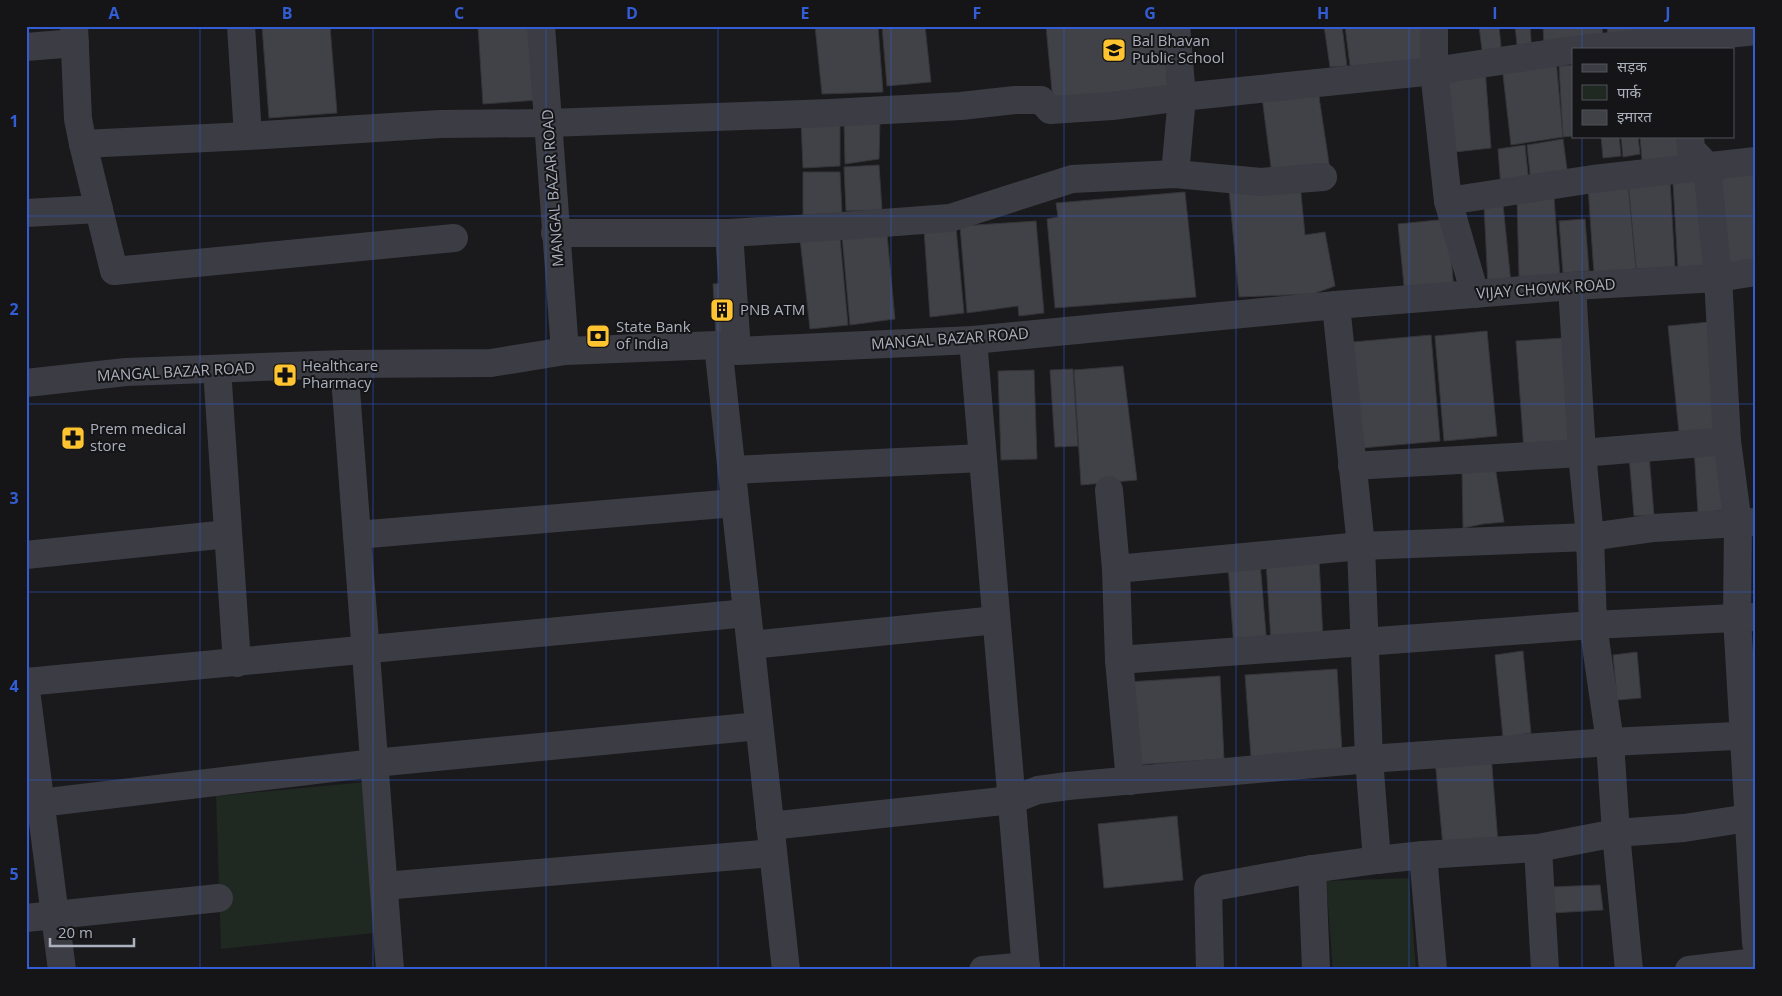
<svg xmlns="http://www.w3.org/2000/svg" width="1782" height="996" viewBox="0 0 1782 996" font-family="'Open Sans','Noto Sans Devanagari',sans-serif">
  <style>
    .green { fill: #1f2821 }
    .building { fill: #414247; stroke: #343439 }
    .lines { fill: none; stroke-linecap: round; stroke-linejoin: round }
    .minor { stroke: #3c3d44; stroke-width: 28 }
    .grid { fill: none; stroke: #325dd4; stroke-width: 1; stroke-opacity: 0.55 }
    .labels { text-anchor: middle; stroke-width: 4; stroke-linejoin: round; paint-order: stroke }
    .poi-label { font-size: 15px; fill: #abb0bd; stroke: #151518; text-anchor: start }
    .street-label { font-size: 15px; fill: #abb0bd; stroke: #151518 }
    .neatline { fill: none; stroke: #325dd4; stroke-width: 2 }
    .grid-label { font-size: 16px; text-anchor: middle; font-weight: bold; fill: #325dd4 }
  </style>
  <rect width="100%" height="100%" fill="#1a1a1d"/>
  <!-- green -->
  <g class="green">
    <path d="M366 782 374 933 221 949 216 796Z"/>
    <path d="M1409 878 1416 970H1333L1326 881Z"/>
  </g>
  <!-- building -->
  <g class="building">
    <path d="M262 26H330L337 113 269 118Z"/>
    <path d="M478 26H534L539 100 483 104Z"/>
    <path d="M815 26H878L883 92 822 94Z"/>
    <path d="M882 26H925L931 82 887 86Z"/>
    <path d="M1046 26H1164L1168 97 1053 102Z"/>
    <path d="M1324 26H1342L1347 66 1330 67Z"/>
    <path d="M1345 26H1423L1425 59 1350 66Z"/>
    <path d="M1479 26H1499L1502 57 1483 58Z"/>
    <path d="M1515 26H1530L1532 53 1518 54Z"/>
    <path d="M1543 26H1602L1603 38 1544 46Z"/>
    <path d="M1607 26H1674L1608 39Z"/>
    <path d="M1556 59 1563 137 1511 145 1502 66Z"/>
    <path d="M1573 65V136L1563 137 1559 66Z"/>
    <path d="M1485 68 1491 148 1455 152 1440 75Z"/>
    <path d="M1318 90 1330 170 1272 175 1262 97Z"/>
    <path d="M840 119V166L803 168 801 121Z"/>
    <path d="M880 120 879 159 845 164 844 121Z"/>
    <path d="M1601 136H1619L1621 156 1603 158Z"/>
    <path d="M1621 136H1638L1640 154 1623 157Z"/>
    <path d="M1640 136H1688L1683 157 1642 160Z"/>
    <path d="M1563 139 1568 177 1531 183 1527 145Z"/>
    <path d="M1525 145 1529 184 1501 189 1498 149Z"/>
    <path d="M879 165 882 210 846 211 844 167Z"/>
    <path d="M803 172H840L842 213 803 215Z"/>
    <path d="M1756 175V268L1725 271 1719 177Z"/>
    <path d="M1704 177 1711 269 1678 270 1673 183Z"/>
    <path d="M1670 180 1675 267 1636 269 1628 183Z"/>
    <path d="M1628 183 1636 269 1594 274 1588 187Z"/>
    <path d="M1300 184 1305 235 1325 232 1335 286 1313 294 1239 297 1229 190Z"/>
    <path d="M1185 192 1196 297 1055 308 1047 219 1058 217 1056 203Z"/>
    <path d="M1554 198 1560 276 1519 277 1517 200Z"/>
    <path d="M1503 204 1511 283 1488 287 1484 205Z"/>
    <path d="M1448 219 1454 291 1405 296 1398 224Z"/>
    <path d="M1585 219 1589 271 1563 273 1559 221Z"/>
    <path d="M1036 221 1044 313 1019 316 1018 306 967 313 960 226Z"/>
    <path d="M956 227 964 313 930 317 924 230Z"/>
    <path d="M887 234 895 319 850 325 842 236Z"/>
    <path d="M840 238 848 325 810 329 800 239Z"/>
    <path d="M728 283 731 335 716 336 713 284Z"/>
    <path d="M1709 322 1721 438 1680 442 1668 326Z"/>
    <path d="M1487 331 1497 436 1444 441 1435 336Z"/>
    <path d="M1431 335 1440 441 1362 448 1353 342Z"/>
    <path d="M1563 338 1569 449 1524 451 1516 341Z"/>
    <path d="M1123 366 1137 480 1081 485 1074 370Z"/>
    <path d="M1073 369 1078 446 1055 447 1050 370Z"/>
    <path d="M1034 370 1037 459 1001 460 998 371Z"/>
    <path d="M1720 446 1727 509 1698 514 1694 449Z"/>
    <path d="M1649 454 1654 515 1634 516 1629 456Z"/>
    <path d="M1495 466 1504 522 1483 524 1463 528 1462 471Z"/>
    <path d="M1319 559 1323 639 1271 642 1266 561Z"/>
    <path d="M1260 562 1267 646 1234 649 1228 565Z"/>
    <path d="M1523 651 1531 733 1503 738 1495 655Z"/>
    <path d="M1637 652 1641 698 1617 700 1613 655Z"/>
    <path d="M1337 669 1342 752 1251 757 1245 675Z"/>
    <path d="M1220 676 1224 759 1134 765 1128 682Z"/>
    <path d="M1491 754 1498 842 1443 847 1435 759Z"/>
    <path d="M1177 816 1183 880 1104 888 1098 824Z"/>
    <path d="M1600 885 1603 910 1552 913 1549 887Z"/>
  </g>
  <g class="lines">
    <!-- minor -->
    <g class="minor">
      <path d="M74 26 78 119 83 144 114 271 454 238"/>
      <path d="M241 26 248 136"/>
      <path d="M541 26 565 351"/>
      <path d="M1434 26V71L1448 201 1475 294"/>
      <path d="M26 47 75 43"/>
      <path d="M1583 49 1756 31"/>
      <path d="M1690 136 1691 149 1707 166 1718 278 1727 441 1738 524 1737 618 1756 943"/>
      <path d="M83 144 248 136 440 124 549 123 830 113 961 106 1015 100H1041L1050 110 1112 106 1182 97 1434 71 1573 50"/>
      <path d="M1175 174 1182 97 1176 26"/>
      <path d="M1448 201 1593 179 1756 161"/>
      <path d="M26 213 99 209"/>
      <path d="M555 233H729L829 227 950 218 1072 179 1175 174 1261 182 1323 177"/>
      <path d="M729 233 737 351"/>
      <path d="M1572 286 1582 453 1590 537 1593 625 1610 742 1616 833 1629 970"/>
      <path d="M1336 305 1361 546 1369 759 1377 860"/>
      <path d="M973 340 1026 970"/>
      <path d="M718 345 786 970"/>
      <path d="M344 364 390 970"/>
      <path d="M217 369 237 663"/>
      <path d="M26 383 126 372 344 364 491 363 565 351 718 345 737 351 973 340 1336 305 1572 286 1718 278 1756 272"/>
      <path d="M1352 466 1582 453 1727 441"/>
      <path d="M732 470 982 458"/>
      <path d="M1109 490 1116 569 1119 660 1130 781"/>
      <path d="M357 535 735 503"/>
      <path d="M26 555 228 534"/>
      <path d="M1116 569 1361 546 1590 537 1654 528 1756 522"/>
      <path d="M751 645 996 620"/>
      <path d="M1119 660 1593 625 1754 617"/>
      <path d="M26 682 747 613"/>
      <path d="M26 690 62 970"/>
      <path d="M26 803H40L374 763 759 726"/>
      <path d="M770 826 1012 800 1038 790 1068 786 1369 759 1610 742 1756 735"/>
      <path d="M1538 848 1545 970"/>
      <path d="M1423 855 1433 970"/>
      <path d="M1312 869 1316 970"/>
      <path d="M384 886 773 853"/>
      <path d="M26 918 219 898"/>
      <path d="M983 970 1026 966"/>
      <path d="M1210 970 1208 888 1312 869 1377 860 1423 855 1538 848 1616 833 1684 828 1748 818"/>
      <path d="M1689 970 1756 962"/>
    </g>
  </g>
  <!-- grid -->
  <path class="grid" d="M200 26V970M373 26V970M546 26V970M718 26V970M891 26V970M1064 26V970M1236 26V970M1409 26V970M1582 26V49M1582 136V970M26 216H1756M26 404H1756M26 592H1756M26 780H1756"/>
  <!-- icons -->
  <defs>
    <g id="school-square" transform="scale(1.25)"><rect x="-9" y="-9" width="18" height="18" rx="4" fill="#ffc42f" stroke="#151518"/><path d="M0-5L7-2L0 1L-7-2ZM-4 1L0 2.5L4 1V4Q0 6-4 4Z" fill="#111"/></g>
    <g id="building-square" transform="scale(1.25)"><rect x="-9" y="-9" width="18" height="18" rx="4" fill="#ffc42f" stroke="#151518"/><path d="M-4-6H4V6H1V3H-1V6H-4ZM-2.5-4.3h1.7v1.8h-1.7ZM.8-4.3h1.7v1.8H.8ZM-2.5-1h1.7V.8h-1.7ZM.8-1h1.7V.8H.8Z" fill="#111"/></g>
    <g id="bank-square" transform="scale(1.25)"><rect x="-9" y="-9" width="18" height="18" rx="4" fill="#ffc42f" stroke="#151518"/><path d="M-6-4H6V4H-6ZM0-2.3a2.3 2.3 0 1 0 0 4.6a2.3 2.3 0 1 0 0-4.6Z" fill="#111"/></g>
    <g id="pharmacy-square" transform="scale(1.25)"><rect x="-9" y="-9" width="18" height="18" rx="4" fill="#ffc42f" stroke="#151518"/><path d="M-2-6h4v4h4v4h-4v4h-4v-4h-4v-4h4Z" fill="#111"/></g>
  </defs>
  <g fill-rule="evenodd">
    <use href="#school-square" x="1114" y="50"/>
    <use href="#building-square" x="722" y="310"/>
    <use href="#bank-square" x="598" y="336"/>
    <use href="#pharmacy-square" x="285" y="375"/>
    <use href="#pharmacy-square" x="73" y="438"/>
  </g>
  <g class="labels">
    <!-- poi labels -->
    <g class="poi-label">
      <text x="1132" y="46">Bal Bhavan<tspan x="1132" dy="17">Public School</tspan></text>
      <text x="740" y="315">PNB ATM</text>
      <text x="616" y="332">State Bank<tspan x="616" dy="17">of India</tspan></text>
      <text x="302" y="371">Healthcare<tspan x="302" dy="17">Pharmacy</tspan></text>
      <text x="90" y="434">Prem medical<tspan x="90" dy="17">store</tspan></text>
    </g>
    <!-- street labels -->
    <g class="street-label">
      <text transform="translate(553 188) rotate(-94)" y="5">MANGAL BAZAR ROAD</text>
      <text transform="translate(1546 289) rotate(-4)" y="5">VIJAY CHOWK ROAD</text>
      <text transform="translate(950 339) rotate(-4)" y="5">MANGAL BAZAR ROAD</text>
      <text transform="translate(176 372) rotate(-3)" y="5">MANGAL BAZAR ROAD</text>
    </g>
  </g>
  <!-- border -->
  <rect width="1782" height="996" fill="none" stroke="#151518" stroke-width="55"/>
  <!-- legend -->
  <rect x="1572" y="48" width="162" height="90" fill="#151518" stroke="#51535a"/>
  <rect x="1582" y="64" width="25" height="8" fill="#3c3d44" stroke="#51535a"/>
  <text x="1617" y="72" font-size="15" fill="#abb0bd">सड़क</text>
  <rect x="1582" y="85" width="25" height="15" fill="#1f2821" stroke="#51535a"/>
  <text x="1617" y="98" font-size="15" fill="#abb0bd">पार्क</text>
  <rect x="1582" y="110" width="25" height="15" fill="#414247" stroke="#51535a"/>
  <text x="1617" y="122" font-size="15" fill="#abb0bd">इमारत</text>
  <!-- scale -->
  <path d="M50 938v8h84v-8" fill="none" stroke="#abb0bd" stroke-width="2.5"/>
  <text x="58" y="938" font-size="15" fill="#abb0bd" stroke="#151518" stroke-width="4" paint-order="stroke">20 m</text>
  <rect x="28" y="28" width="1726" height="940" class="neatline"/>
  <g class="grid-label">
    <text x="114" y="19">A</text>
    <text x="287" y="19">B</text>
    <text x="459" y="19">C</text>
    <text x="632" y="19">D</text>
    <text x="805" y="19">E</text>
    <text x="977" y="19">F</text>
    <text x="1150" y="19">G</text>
    <text x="1323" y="19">H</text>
    <text x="1495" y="19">I</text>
    <text x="1668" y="19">J</text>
    <text x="14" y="127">1</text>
    <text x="14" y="315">2</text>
    <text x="14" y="504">3</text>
    <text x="14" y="692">4</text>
    <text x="14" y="880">5</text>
  </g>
</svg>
